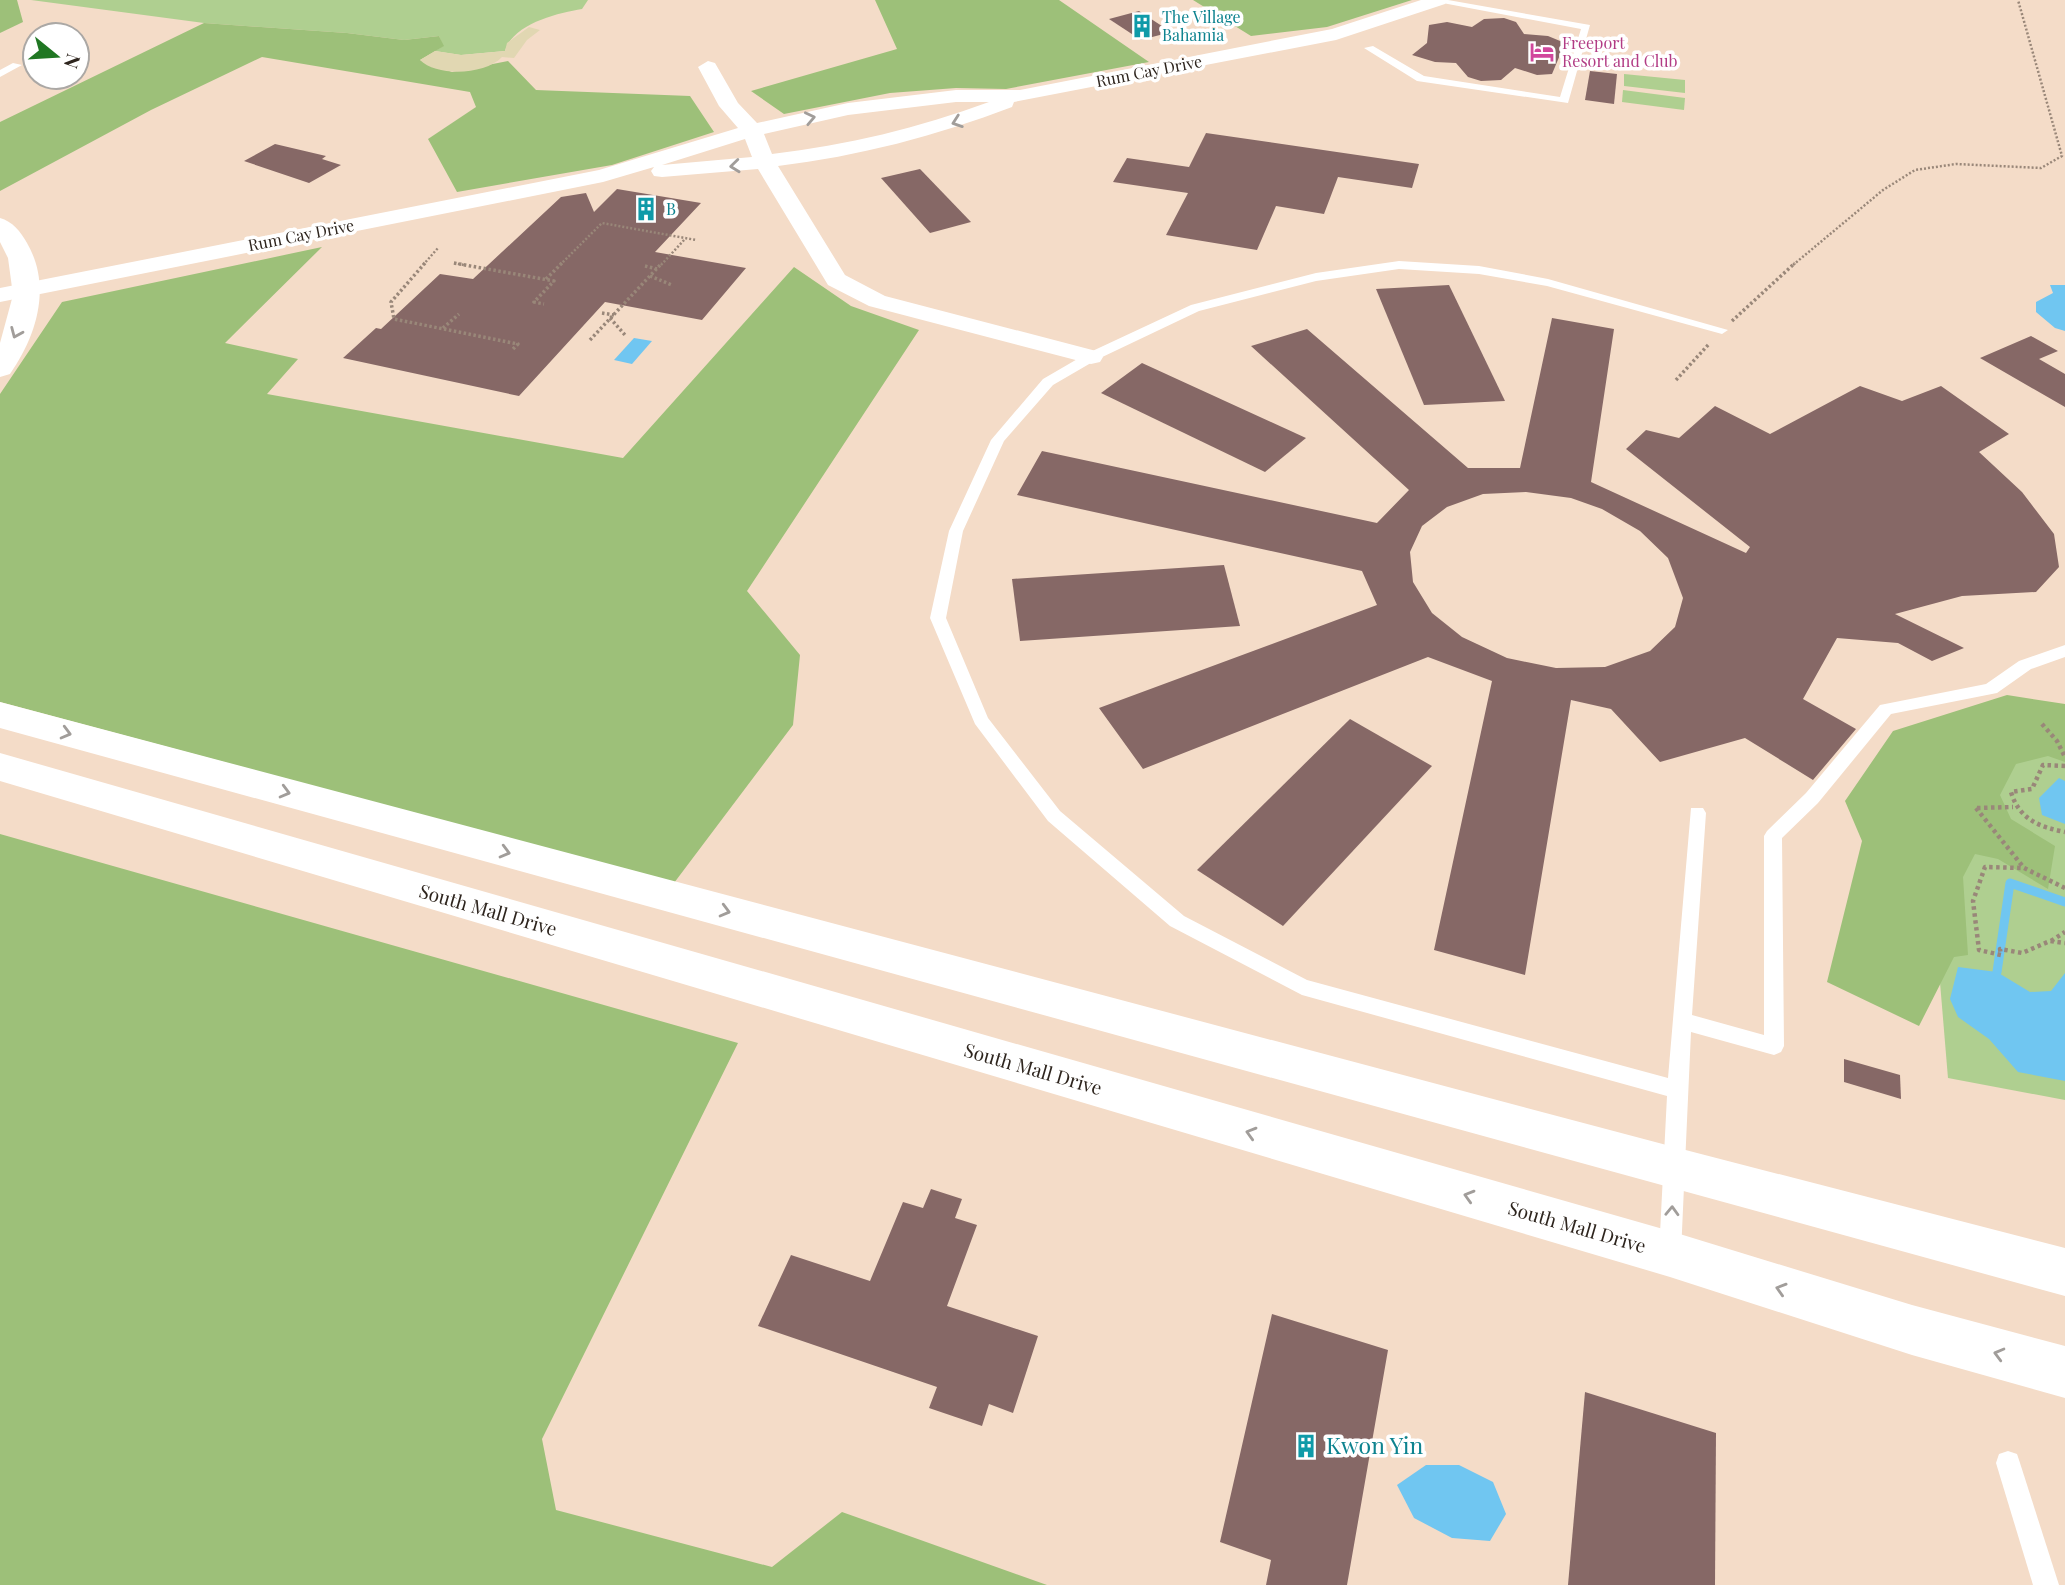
<svg xmlns="http://www.w3.org/2000/svg" width="2065" height="1585" viewBox="0 0 2065 1585" font-family="'Playfair Display',serif">
  <style>
    .green { fill: #afcf90 }
    .forest { fill: #9dc079 }
    .sand { fill: #e1d7b2 }
    .water { fill: #70c6f1 }
    .lines { fill: none; stroke-linecap: round; stroke-linejoin: round }
    .stream { stroke: #70c6f1; stroke-width: 9 }
    .building { fill: #866866; fill-rule: evenodd }
    .path-far2 { stroke: #998779; stroke-width: 2.5; stroke-dasharray: 2 2; stroke-linecap: butt }
    .path-far1 { stroke: #998779; stroke-width: 3.5; stroke-dasharray: 2.5 2.5; stroke-linecap: butt }
    .path { stroke: #998779; stroke-width: 4.5; stroke-dasharray: 3.5 3.5; stroke-linecap: butt }
    .service { fill: #fff; fill-rule: evenodd }
    .minor { fill: #fff; fill-rule: evenodd }
    .tertiary { fill: #fff; fill-rule: evenodd }
    .oneway { stroke: #a19d9a }
    .labels { text-anchor: middle; stroke-width: 7; stroke-linejoin: round; paint-order: stroke }
    .far-culture-label { font-size: 16px; fill: #0d838f; stroke: #fff; text-anchor: start }
    .far-hotel-label { font-size: 16px; fill: #b23c85; stroke: #fff; text-anchor: start }
    .far-street-label { font-size: 16px; fill: #2e251e; stroke: #fff }
    .street-label { font-size: 19px; fill: #2e251e; stroke: #fff }
    .near-culture-label { font-size: 23px; fill: #0d838f; stroke: #fff; text-anchor: start }
  </style>
  <rect width="100%" height="100%" fill="#f4dcc8"/>
  <!-- green -->
  <g class="green">
    <path d="M31 0H588L582 9C557 13 513 24 505 51L461 55 435 51 443 46 439 36 404 40 347 33 204 23Z"/>
    <path d="M1624 74 1685 80V93L1624 86Z"/>
    <path d="M1623 90 1685 98 1684 110 1622 102Z"/>
    <path d="M2065 715V1100L1948 1078 1921 755Z"/>
  </g>
  <!-- forest -->
  <g class="forest">
    <path d="M0 0H17L23 22 0 33Z"/>
    <path d="M875 0H1059L1149 62 1006 89 956 88 890 93 784 114 751 91 897 49Z"/>
    <path d="M1193 0H1412L1327 27 1251 36Z"/>
    <path d="M204 23 347 33 404 40 439 36 444 46 420 60 452 72 508 61 536 90 690 96 714 132 612 165 457 192 428 139 476 107 470 92 262 57 151 110 0 191V122Z"/>
    <path d="M322 247 225 343 298 359 267 394 623 458 794 267 851 306 919 330 747 591 800 655 793 725 674 883 0 702V394L62 302Z"/>
    <path d="M2007 695 2065 704V762L2048 756 2016 764 2000 795 2011 819 2055 846 2048 889 1998 859 1975 854 1963 877 1968 955 1954 957 1919 1026 1827 982 1862 841 1845 801 1893 731Z"/>
    <path d="M0 834 738 1043 542 1439 556 1510 772 1567 842 1512 1047 1585H0Z"/>
  </g>
  <!-- sand -->
  <path class="sand" d="M529 27 540 30 527 40 514 58 502 57C485 75 437 77 420 60L435 51 461 55 505 51 507 43Z"/>
  <!-- water -->
  <g class="water">
    <path d="M2050 285H2065V331L2055 328 2036 312V302L2053 293Z"/>
    <path d="M634 338 652 341 632 364 614 360Z"/>
    <path d="M2059 778 2065 781V824L2042 815 2039 798Z"/>
    <path d="M1958 967 1997 972 2030 992 2051 991 2065 973V1081L2018 1072 1989 1039 1958 1017 1950 999Z"/>
    <path d="M1426 1465H1459L1493 1482 1506 1514 1490 1541 1452 1538 1414 1518 1397 1485Z"/>
  </g>
  <g class="lines">
    <!-- stream -->
    <path class="stream" d="M1997 972 2010 883 2065 902"/>
  </g>
  <!-- building -->
  <g class="building">
    <path d="M1139 11 1171 32 1141 40 1109 19Z"/>
    <path d="M1504 18 1516 22 1524 34 1548 36 1565 43 1552 74 1537 75 1515 68 1501 80 1481 81 1468 77 1456 63 1435 62 1412 55 1427 43 1429 25 1447 22 1472 27 1484 19Z"/>
    <path d="M1590 71 1617 74 1614 104 1585 100Z"/>
    <path d="M1206 133 1419 164 1412 188 1338 177 1324 214 1276 206 1257 250 1166 235 1188 193 1113 182 1127 158 1189 167Z"/>
    <path d="M275 144 326 156 322 159 341 165 309 183 244 161Z"/>
    <path d="M920 169 971 222 930 233 881 178Z"/>
    <path d="M617 189 701 203 655 252 746 268 702 320 605 302 519 396 343 358 376 328 381 329 440 274 473 279 561 197 586 193 594 212Z"/>
    <path d="M1449 285 1505 401 1424 405 1376 289Z"/>
    <path d="M1552 318 1614 329 1591 482 1746 553 1750 547 1626 449 1646 430 1679 438 1715 406 1770 434 1860 386 1902 401 1941 386 2009 434 1979 452 2022 492 2054 534 2059 567 2036 592 1962 596 1895 614 1964 648 1932 661 1898 643 1837 638 1803 699 1856 729 1813 780 1745 738 1660 762 1611 709 1571 700 1525 975 1434 950 1492 681 1428 657 1143 769 1099 708 1377 605 1362 571 1017 495 1042 451 1377 523 1409 490 1251 346 1307 329 1468 468H1520ZM1526 492 1571 498 1602 509 1640 531 1668 558 1683 598 1675 627 1650 651 1605 667 1556 668 1507 658 1462 637 1432 613 1413 582 1410 552 1422 526 1447 507 1483 494Z"/>
    <path d="M2031 336 2058 351 2039 359 2065 374V407L1980 358Z"/>
    <path d="M1142 363 1306 438 1265 472 1101 393Z"/>
    <path d="M1224 565 1240 626 1020 641 1012 579Z"/>
    <path d="M1350 719 1432 766 1283 926 1197 870Z"/>
    <path d="M1844 1059 1900 1075 1901 1099 1844 1082Z"/>
    <path d="M931 1189 962 1199 955 1218 977 1225 947 1306 1038 1336 1013 1413 989 1404 982 1426 929 1408 937 1387 758 1326 791 1255 870 1281 903 1202 923 1208Z"/>
    <path d="M1272 1314 1388 1350 1347 1585H1266L1271 1560 1220 1542Z"/>
    <path d="M1585 1392 1716 1433 1715 1585H1568Z"/>
  </g>
  <g class="lines">
    <!-- path-far2 -->
    <g class="path-far2">
      <path d="M454 263 464 265"/>
      <path d="M423 265 438 248"/>
      <path d="M560 265 602 223 696 240"/>
      <path d="M661 265 685 239"/>
      <path d="M1793 265 1883 190 1915 170 1956 164 2041 168 2062 156 2018 0"/>
    </g>
    <!-- path-far1 -->
    <g class="path-far1">
      <path d="M425 263 391 302 394 319 518 344 513 349"/>
      <path d="M454 263 554 281 534 302 544 304"/>
      <path d="M645 266 657 269"/>
      <path d="M650 276 672 285"/>
      <path d="M546 279 562 263"/>
      <path d="M602 313 614 315"/>
      <path d="M610 318 625 335"/>
      <path d="M1732 321 1795 263"/>
      <path d="M443 328 459 314"/>
      <path d="M590 340 662 263"/>
      <path d="M1676 380 1709 344"/>
    </g>
    <!-- path -->
    <g class="path">
      <path d="M2042 724 2057 741 2065 757"/>
      <path d="M2065 766 2043 765 2032 789 2011 792C2019 819 2039 827 2065 832"/>
      <path d="M1976 808 2024 868"/>
      <path d="M1977 808 2013 807"/>
      <path d="M2065 888 2024 868 1985 867 1973 901 1979 950 2001 955 2000 949 2022 953 2050 941 2065 943"/>
      <path d="M2051 941 2065 932"/>
    </g>
    <!-- service -->
    <g class="service">
      <path d="M1448 0 1590 25 1568 103 1417 81 1364 48 1373 46 1424 76 1560 97 1581 29 1432 1Z"/>
      <path d="M13 63 22 65 0 77V70Z"/>
      <path d="M1399 261 1479 266 1548 279 1728 330 1722 334 1547 286 1479 274 1399 269 1316 281 1199 311 1096 360 1053 385 1004 441 963 531 946 618 988 718 1060 811 1184 916 1307 980 1668 1078 1691 808H1703L1706 813 1692 1015 1764 1035V836L1767 831 1806 793 1880 705 1986 684 2019 661 2065 645V657L2031 669 1997 693 1891 714 1818 803 1782 838 1784 1046 1781 1052 1774 1055 1691 1032 1681 1253 1678 1260 1670 1264 1662 1260 1659 1253 1667 1096 1302 995 1170 926 1048 821 975 724 930 618 949 531 991 440 1043 379 1086 354 1191 305 1316 273Z"/>
      <path d="M2008 1451 2017 1454 2020 1463 2059 1585H2033L1996 1463 1999 1454Z"/>
    </g>
    <!-- minor -->
    <path class="minor" d="M1421 0H1448L1445 4 1336 40 1014 102 1012 107C936 136 859 156 778 166L845 275 885 296 1100 352 1103 357 1100 362 1091 364 869 306 828 285 758 169 662 177 654 176 651 171 654 167 603 182 0 302V288L599 170 738 128 719 106 698 67 708 61 715 63 738 103 757 123 848 103 956 90H1020L1332 29ZM956 102H989C919 128 847 145 772 154L764 134 848 115ZM745 139 752 157 662 165Z"/>
    <!-- tertiary -->
    <g class="tertiary">
      <path d="M0 218C12 221 21 232 27 243 52 286 37 335 10 374L0 377V343L13 295 8 258 0 242Z"/>
      <path d="M0 702 1674 1147 2065 1248V1296L0 728Z"/>
      <path d="M0 753 1670 1231 1912 1305 2065 1346V1398L1912 1355 1670 1277 0 781Z"/>
    </g>
  </g>
  <!-- one-way arrows -->
  <defs><path id="oneway-chevron" d="M-2-3.5L2.5 0L-2 3.5" fill="none" stroke-width="1.6" stroke-linecap="round" stroke-linejoin="round" transform="scale(1.75)"/></defs>
  <g class="oneway">
    <use href="#oneway-chevron" transform="translate(810 118) rotate(-12)"/>
    <use href="#oneway-chevron" transform="translate(957 122) rotate(161)"/>
    <use href="#oneway-chevron" transform="translate(735 166) rotate(174)"/>
    <use href="#oneway-chevron" transform="translate(16 333) rotate(113)"/>
    <use href="#oneway-chevron" transform="translate(66 733) rotate(15)"/>
    <use href="#oneway-chevron" transform="translate(285 792) rotate(15)"/>
    <use href="#oneway-chevron" transform="translate(505 852) rotate(15)"/>
    <use href="#oneway-chevron" transform="translate(725 911) rotate(15)"/>
    <use href="#oneway-chevron" transform="translate(1251 1133) rotate(-164)"/>
    <use href="#oneway-chevron" transform="translate(1469 1196) rotate(-164)"/>
    <use href="#oneway-chevron" transform="translate(1672 1211) rotate(-88)"/>
    <use href="#oneway-chevron" transform="translate(1781 1289) rotate(-163)"/>
    <use href="#oneway-chevron" transform="translate(1999 1354) rotate(-165)"/>
  </g>
  <!-- icons -->
  <defs>
    <g id="building-bare" transform="scale(1.89)"><path d="M-4-6H4V6H1V3H-1V6H-4ZM-2.5-4.3h1.7v1.8h-1.7ZM.8-4.3h1.7v1.8H.8ZM-2.5-1h1.7V.8h-1.7ZM.8-1h1.7V.8H.8Z" fill="#0f9aa8" stroke="#fff" stroke-width="2.5" paint-order="stroke"/></g>
    <g id="hotel-bare" transform="scale(1.89)"><path d="M-6-4.5h1.5V1H6V5H4.5V3h-9V5H-6ZM-4 0a1.8 1.8 0 1 1 3.6 0ZM.5 0V-2.5h3Q6-2.5 6 0Z" fill="#d1479c" stroke="#fff" stroke-width="2.5" paint-order="stroke"/></g>
  </defs>
  <g fill-rule="evenodd">
    <use href="#building-bare" x="1142" y="26"/>
    <use href="#hotel-bare" x="1542" y="52"/>
    <use href="#building-bare" x="646" y="209"/>
    <use href="#building-bare" x="1306" y="1446"/>
  </g>
  <g class="labels">
    <!-- far-culture labels -->
    <g class="far-culture-label">
      <text x="1162" y="23">The Village<tspan x="1162" dy="18">Bahamia</tspan></text>
      <text x="666" y="215">B</text>
    </g>
    <!-- far-hotel labels -->
    <g class="far-hotel-label">
      <text x="1562" y="49">Freeport<tspan x="1562" dy="18">Resort and Club</tspan></text>
    </g>
    <!-- far-street labels -->
    <g class="far-street-label">
      <text transform="translate(1149 71) rotate(-11)" y="6">Rum Cay Drive</text>
      <text transform="translate(301 235) rotate(-11)" y="6">Rum Cay Drive</text>
    </g>
    <!-- street labels -->
    <g class="street-label">
      <text transform="translate(488 910) rotate(16)" y="7">South Mall Drive</text>
      <text transform="translate(1033 1069) rotate(16)" y="7">South Mall Drive</text>
      <text transform="translate(1577 1227) rotate(16)" y="7">South Mall Drive</text>
    </g>
    <!-- near-culture labels -->
    <g class="near-culture-label">
      <text x="1326" y="1454">Kwon Yin</text>
    </g>
  </g>
  <!-- north arrow -->
  <g transform="translate(56 56) rotate(108)"><circle r="33" fill="#ffffff" stroke="#aba8a5" stroke-width="2"/>
  <path d="M0-5L12 26L0 18L-12 26Z" fill="#207723"/>
  <text y="-10" font-size="19" font-weight="bold" text-anchor="middle" fill="#2e251e">N</text>
  </g>
</svg>
